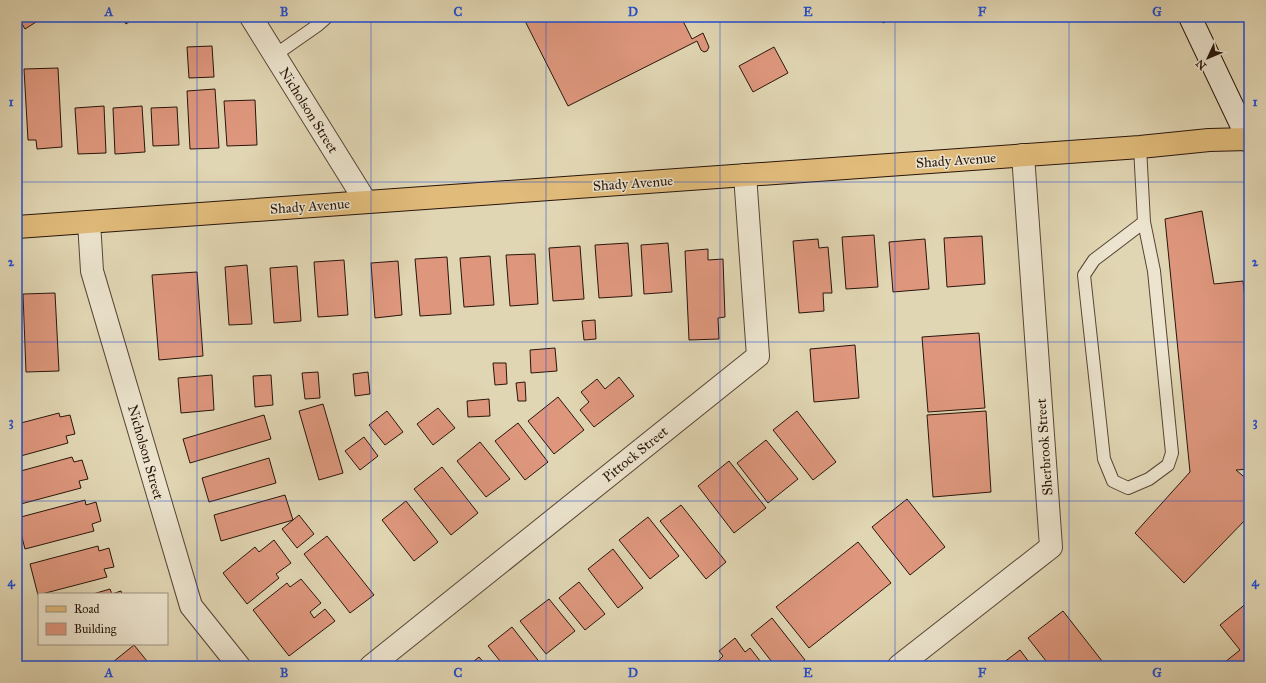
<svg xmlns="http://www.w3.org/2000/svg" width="1266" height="683" viewBox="0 0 1266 683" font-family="'IM FELL Great Primer',serif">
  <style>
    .building { fill: #de977d; stroke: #29150b }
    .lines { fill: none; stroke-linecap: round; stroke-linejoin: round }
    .service-casing { stroke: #574535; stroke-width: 14 }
    .minor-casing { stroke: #574535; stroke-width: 24 }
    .secondary-casing { stroke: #29150b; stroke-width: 24 }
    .primary-casing { stroke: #29150b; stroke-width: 24 }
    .service { stroke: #ece4ce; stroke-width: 12 }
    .minor { stroke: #ece4ce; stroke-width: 22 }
    .secondary { stroke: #ece4ce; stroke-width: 22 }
    .primary { stroke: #e0bb7a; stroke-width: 22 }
    .grid { fill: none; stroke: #1d4ed8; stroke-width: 1; stroke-opacity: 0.55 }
    .labels { text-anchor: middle; stroke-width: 3; stroke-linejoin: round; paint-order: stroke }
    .street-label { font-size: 14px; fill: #29150b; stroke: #ece4ce }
    .neatline { fill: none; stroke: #1d4ed8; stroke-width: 1.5 }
    .grid-label { font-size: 13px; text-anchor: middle; font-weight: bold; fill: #1d4ed8 }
  </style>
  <rect width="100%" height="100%" fill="#e1d6b3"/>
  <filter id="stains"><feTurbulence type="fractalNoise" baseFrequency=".005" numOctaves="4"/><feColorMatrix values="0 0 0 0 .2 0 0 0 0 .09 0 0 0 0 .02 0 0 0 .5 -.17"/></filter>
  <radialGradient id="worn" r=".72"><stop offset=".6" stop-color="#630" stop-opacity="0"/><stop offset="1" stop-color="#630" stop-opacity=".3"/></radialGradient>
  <!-- building -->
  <g class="building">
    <path d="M18 17H44L25 29Z"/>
    <path d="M122 17H136L126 24Z"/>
    <path d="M523 17H681L692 39 703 33 709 47 707 51 704 52 701 50 697 41 568 106Z"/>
    <path d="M880 17H894L883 23Z"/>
    <path d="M212 46 214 77 189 78 187 47Z"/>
    <path d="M774 47 788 73 753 92 739 66Z"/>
    <path d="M58 68 62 147 37 149 36 140H28L24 69Z"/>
    <path d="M215 89 219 148 190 149 187 91Z"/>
    <path d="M255 100 257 145 227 146 224 101Z"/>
    <path d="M104 106 106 153 78 154 75 108Z"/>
    <path d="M142 106 145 152 115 154 113 108Z"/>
    <path d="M177 107 179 145 153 146 151 108Z"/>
    <path d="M1202 211 1214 284 1243 281 1249 335V469L1236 470 1249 481V516L1184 583 1135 533 1190 472 1165 219Z"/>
    <path d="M874 235 878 287 846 289 842 237Z"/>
    <path d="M982 236 985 284 947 287 944 238Z"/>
    <path d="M818 239 819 248 828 247 832 293H823L824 311 799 313 793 241Z"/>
    <path d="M925 239 929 289 893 292 889 242Z"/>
    <path d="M628 243 632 296 599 298 595 245Z"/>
    <path d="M668 243 672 292 644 294 641 245Z"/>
    <path d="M580 246 584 299 553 301 549 248Z"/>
    <path d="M708 249V260L723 259 725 317 718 318 719 339 689 340 685 251Z"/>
    <path d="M535 254 538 304 510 306 506 255Z"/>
    <path d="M490 256 494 305 464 307 460 258Z"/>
    <path d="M447 257 451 314 420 316 415 259Z"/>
    <path d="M344 260 348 315 318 317 314 262Z"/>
    <path d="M398 261 402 315 375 318 371 263Z"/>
    <path d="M247 265 252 324 229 325 225 267Z"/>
    <path d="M297 266 301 321 274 323 270 268Z"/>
    <path d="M197 272 203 356 159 360 152 275Z"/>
    <path d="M55 293 59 371 26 372 23 294Z"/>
    <path d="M595 320 596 339 584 340 582 321Z"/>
    <path d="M979 333 985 408 928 412 922 337Z"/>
    <path d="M855 345 859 398 814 402 810 349Z"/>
    <path d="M555 348 557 371 531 373 530 350Z"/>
    <path d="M493 363H506L507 384 495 385Z"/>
    <path d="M318 372 320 398 305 399 302 373Z"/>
    <path d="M368 372 370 394 355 396 353 374Z"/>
    <path d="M212 375 214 410 181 413 178 378Z"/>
    <path d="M271 375 273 405 255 407 253 376Z"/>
    <path d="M619 377 634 396 594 427 580 410 589 402 581 392 597 379 605 389Z"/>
    <path d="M525 382 526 401H518L516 383Z"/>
    <path d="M558 397 584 430 554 454 528 421Z"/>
    <path d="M489 399 490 416 468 417 467 401Z"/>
    <path d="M323 404 343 473 319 480 299 411Z"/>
    <path d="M438 408 455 428 433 445 417 424Z"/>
    <path d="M387 411 403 432 385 445 369 425Z"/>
    <path d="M797 411 836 462 813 480 773 430Z"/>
    <path d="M986 411 991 492 933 497 927 415Z"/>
    <path d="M59 413 60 417 70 415 75 434 66 436 68 443 17 457V424Z"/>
    <path d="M264 415 271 439 190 463 183 439Z"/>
    <path d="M518 423 548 462 525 480 495 441Z"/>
    <path d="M364 437 378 456 360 470 345 451Z"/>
    <path d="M766 440 798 479 768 503 737 463Z"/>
    <path d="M480 442 510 479 486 497 457 461Z"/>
    <path d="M72 457 74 462 82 460 88 479 79 481 81 488 17 505V472Z"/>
    <path d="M269 458 276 483 209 502 202 478Z"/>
    <path d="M729 461 766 508 734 533 698 486Z"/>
    <path d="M442 467 478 513 451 535 414 489Z"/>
    <path d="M285 495 293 520 221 541 214 515Z"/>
    <path d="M907 499 945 547 910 575 872 527Z"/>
    <path d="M85 500 86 505 96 502 101 521 92 524 94 531 25 549 17 518Z"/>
    <path d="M406 501 438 542 414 561 382 520Z"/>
    <path d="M681 505 726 562 706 579 660 521Z"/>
    <path d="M299 515 314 534 297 548 282 529Z"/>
    <path d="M648 517 679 556 650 579 619 540Z"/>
    <path d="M327 536 374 595 350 613 304 554Z"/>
    <path d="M274 540 291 563 276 574 279 578 247 604 223 573 255 547 259 552Z"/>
    <path d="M858 542 891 583 809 648 776 607Z"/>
    <path d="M98 546 99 551 109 548 114 567 104 569 107 577 38 595 30 564Z"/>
    <path d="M613 549 643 588 618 608 588 569Z"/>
    <path d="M301 579 321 603 310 612 314 618 325 609 335 621 289 656 253 610 287 583 290 587Z"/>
    <path d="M579 582 605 614 585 630 559 598Z"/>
    <path d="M110 589 112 594 121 591 122 594H93Z"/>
    <path d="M549 599 575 631 546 654 520 621Z"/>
    <path d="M1248 602 1249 666H1220L1240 650 1220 625Z"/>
    <path d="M1063 611 1102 661 1095 666H1050L1028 638Z"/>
    <path d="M772 618 805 660 798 666H775L751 635Z"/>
    <path d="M512 627 541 664 539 666H504L488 646Z"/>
    <path d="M735 638 745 652 750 648 764 666H722L718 661 723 656 719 651Z"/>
    <path d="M134 645 151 666H108Z"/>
    <path d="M1020 650 1032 666H999Z"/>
    <path d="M17 657 22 666H17Z"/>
    <path d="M479 657 487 666H468Z"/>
    <path d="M698 661 702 666H691Z"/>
  </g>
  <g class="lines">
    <!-- service casing -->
    <g class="service-casing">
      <g id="service">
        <path d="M275 55 318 25 327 17"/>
        <path d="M1140 147 1144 222 1154 271 1172 453 1168 465 1149 479 1128 488 1113 481 1104 459 1084 275 1094 260 1144 222"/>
      </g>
    </g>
    <!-- minor casing -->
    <g class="minor-casing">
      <g id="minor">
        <path d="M251 17 366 202"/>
        <path d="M89 222 92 271 191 606 239 666"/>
        <path d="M371 666 758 356 745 175"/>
        <path d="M899 666 1051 547 1023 155"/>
      </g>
    </g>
    <!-- secondary casing -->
    <g class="secondary-casing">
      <path id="secondary" d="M1190 17 1249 141"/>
    </g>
    <!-- primary casing -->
    <g class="primary-casing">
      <path id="primary" d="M17 227 1140 147 1209 140 1249 139"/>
    </g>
    <!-- service -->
    <use href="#service" class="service"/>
    <!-- minor -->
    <use href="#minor" class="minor"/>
    <!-- secondary -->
    <use href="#secondary" class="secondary"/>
    <!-- primary -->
    <use href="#primary" class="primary"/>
  </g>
  <!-- grid -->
  <path class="grid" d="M197 17V666M371 17V666M546 17V666M720 17V666M895 17V666M1069 17V666M17 182H1249M17 342H1249M17 501H1249"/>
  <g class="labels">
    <!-- street labels -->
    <g class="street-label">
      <text transform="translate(309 110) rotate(58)" y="5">Nicholson Street</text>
      <text transform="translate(956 160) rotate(-4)" y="5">Shady Avenue</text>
      <text transform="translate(633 183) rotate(-4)" y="5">Shady Avenue</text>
      <text transform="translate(310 206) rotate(-4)" y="5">Shady Avenue</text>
      <text transform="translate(1044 447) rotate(-94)" y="5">Sherbrook Street</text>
      <text transform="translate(146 452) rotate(74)" y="5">Nicholson Street</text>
      <text transform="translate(635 454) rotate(-39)" y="5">Pittock Street</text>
    </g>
  </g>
  <!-- margin -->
  <rect width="1266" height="683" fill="none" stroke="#e1d6b3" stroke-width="44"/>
  <!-- legend -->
  <rect x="38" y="593" width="130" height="52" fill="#ece4ce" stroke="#9e9180"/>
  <rect x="46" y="606" width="20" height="6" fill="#e0bb7a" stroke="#9e9180"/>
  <text x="74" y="613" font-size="12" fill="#29150b">Road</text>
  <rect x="46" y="623" width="20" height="12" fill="#de977d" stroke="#9e9180"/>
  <text x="74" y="633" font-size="12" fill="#29150b">Building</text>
  <!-- north arrow -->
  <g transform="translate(1208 58) rotate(226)" stroke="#ece4ce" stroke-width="3" paint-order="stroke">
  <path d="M0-3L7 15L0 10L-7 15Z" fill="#29150b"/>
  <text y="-6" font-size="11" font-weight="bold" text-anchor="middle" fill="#29150b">N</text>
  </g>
  <rect x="22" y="22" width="1222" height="639" class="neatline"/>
  <g class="grid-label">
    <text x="109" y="16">A</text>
    <text x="284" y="16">B</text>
    <text x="458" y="16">C</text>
    <text x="633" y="16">D</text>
    <text x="808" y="16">E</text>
    <text x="982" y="16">F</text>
    <text x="1157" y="16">G</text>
    <text x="11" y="106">1</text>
    <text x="1255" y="106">1</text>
    <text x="11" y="266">2</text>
    <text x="1255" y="266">2</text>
    <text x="11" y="426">3</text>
    <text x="1255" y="426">3</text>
    <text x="11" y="586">4</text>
    <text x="1255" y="586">4</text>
    <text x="109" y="677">A</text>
    <text x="284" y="677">B</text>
    <text x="458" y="677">C</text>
    <text x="633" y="677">D</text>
    <text x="808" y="677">E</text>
    <text x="982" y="677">F</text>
    <text x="1157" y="677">G</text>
  </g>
  <rect width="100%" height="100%" filter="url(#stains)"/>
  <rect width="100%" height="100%" fill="url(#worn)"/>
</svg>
